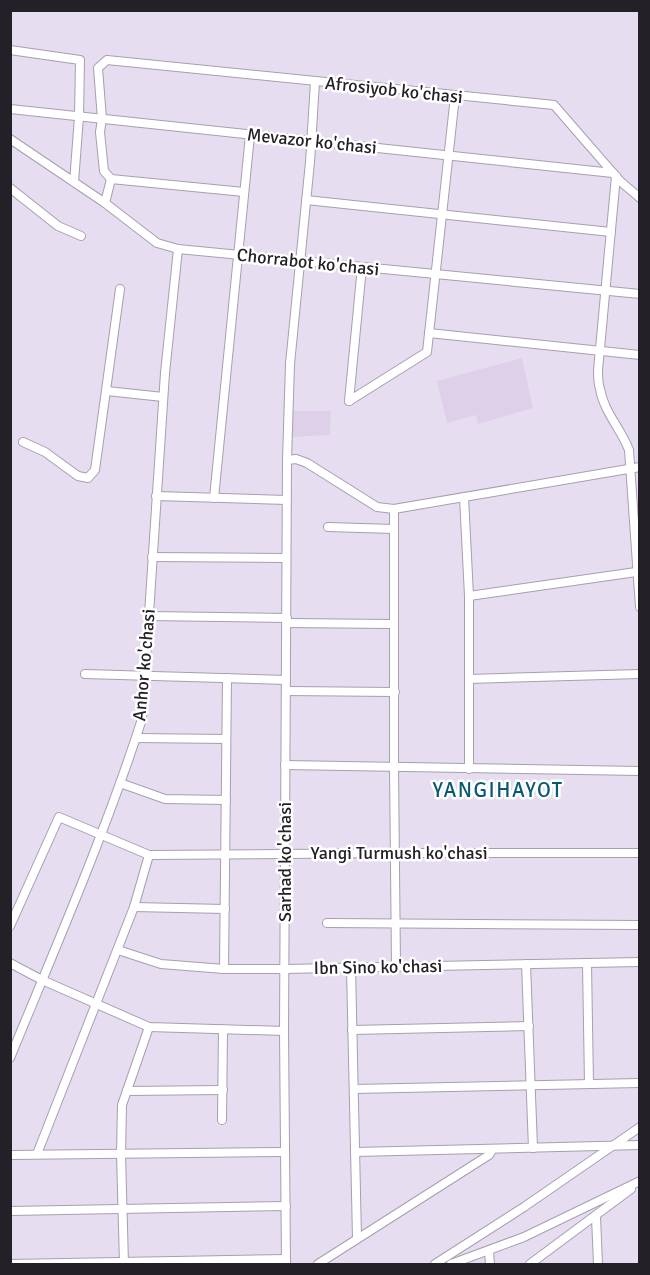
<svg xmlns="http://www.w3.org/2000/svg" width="650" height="1275" viewBox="0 0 650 1275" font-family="Signika,sans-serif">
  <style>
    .built { fill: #ded0e9 }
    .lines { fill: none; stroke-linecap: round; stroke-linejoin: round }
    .minor-casing { stroke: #a89eb0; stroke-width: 10 }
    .minor { stroke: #fff; stroke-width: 8 }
    .labels { text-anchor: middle; stroke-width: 5; stroke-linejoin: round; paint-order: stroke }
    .street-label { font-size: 18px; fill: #242027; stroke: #fff }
    .quarter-label { font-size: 21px; letter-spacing: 1.5px; fill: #075a72; stroke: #fff }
  </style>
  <rect width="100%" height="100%" fill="#e7ddf0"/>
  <!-- built -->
  <g class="built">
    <path d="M522 358 533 408 478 424 476 415 447 423 437 381Z"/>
    <path d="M292 411H331L330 435 291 437Z"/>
  </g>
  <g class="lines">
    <!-- minor casing -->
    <g class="minor-casing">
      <g id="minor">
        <path d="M10 50 80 60 79 117 74 182"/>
        <path d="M10 109 613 173"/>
        <path d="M10 139 105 203 157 243 178 249 640 294"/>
        <path d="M616 176 598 370C598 376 598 383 600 389 604 412 621 429 629 450L640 607"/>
        <path d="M111 179 104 171 100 132 102 119 98 68 107 60 554 105 620 181 640 198"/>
        <path d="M10 188 58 226 81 236"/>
        <path d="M306 200 611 232"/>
        <path d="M105 203 111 179 244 192"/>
        <path d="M429 333 640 355"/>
        <path d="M107 391 163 397"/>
        <path d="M349 401 427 352 455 96"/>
        <path d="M349 401 362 267"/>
        <path d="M23 442 45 452 78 476 88 478 95 470 120 289"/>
        <path d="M287 460 296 459 307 463 377 507 394 509 640 467"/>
        <path d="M156 496 286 500"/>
        <path d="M464 497 469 596V769"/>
        <path d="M214 498 250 135"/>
        <path d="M394 509V767L396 966"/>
        <path d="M328 527 394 529"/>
        <path d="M152 557 286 558"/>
        <path d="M469 596 636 572"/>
        <path d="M148 616 287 618"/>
        <path d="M287 623 393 624"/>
        <path d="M85 674 286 680"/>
        <path d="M469 679 640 674"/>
        <path d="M286 691 395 692"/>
        <path d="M136 738 226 739"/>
        <path d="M285 765 640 771"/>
        <path d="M120 783 165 799 226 800"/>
        <path d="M134 907 225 909"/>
        <path d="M327 923 640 925"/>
        <path d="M10 926 59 817 149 855 394 853H640"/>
        <path d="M118 950 161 964 224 969H284L640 962"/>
        <path d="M10 963 42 980 149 1027 284 1031"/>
        <path d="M587 963 589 1084"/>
        <path d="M526 964 533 1148"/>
        <path d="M351 968 357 1238"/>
        <path d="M224 969 227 678"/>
        <path d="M352 1030 529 1026"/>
        <path d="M10 1058C56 946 105 834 142 719L165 373 178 249"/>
        <path d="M354 1089 640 1083"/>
        <path d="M127 1091 223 1090"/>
        <path d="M222 1120 223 1029"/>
        <path d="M355 1152 640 1145"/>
        <path d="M37 1154 134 907 149 855"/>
        <path d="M10 1155 285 1152"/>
        <path d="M10 1211 286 1206"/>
        <path d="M596 1217 598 1264"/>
        <path d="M489 1251 490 1264"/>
        <path d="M10 1264 286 1259"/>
        <path d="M124 1264 121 1154 122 1105 149 1027"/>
        <path d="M286 1264 284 1031 287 460 290 364 310 162 315 82"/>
        <path d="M318 1264 489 1155 492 1150"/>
        <path d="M435 1264 524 1207 640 1127"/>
        <path d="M451 1264 524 1237 640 1181"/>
        <path d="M530 1264 631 1189"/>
      </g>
    </g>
    <!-- minor -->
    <use href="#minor" class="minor"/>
  </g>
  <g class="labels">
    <!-- street labels -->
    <g class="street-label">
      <text transform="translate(394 90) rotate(6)" y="6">Afrosiyob ko'chasi</text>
      <text transform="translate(312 141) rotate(6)" y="6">Mevazor ko'chasi</text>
      <text transform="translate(308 262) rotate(6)" y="6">Chorrabot ko'chasi</text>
      <text transform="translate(144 665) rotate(-85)" y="6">Anhor ko'chasi</text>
      <text x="399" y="859">Yangi Turmush ko'chasi</text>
      <text transform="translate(285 862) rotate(-90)" y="6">Sarhad ko'chasi</text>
      <text transform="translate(378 967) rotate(-1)" y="6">Ibn Sino ko'chasi</text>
    </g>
    <!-- quarter labels -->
    <g class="quarter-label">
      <text x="498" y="797">YANGIHAYOT</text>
    </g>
  </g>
  <!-- border -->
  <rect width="650" height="1275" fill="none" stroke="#242027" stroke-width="24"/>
</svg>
